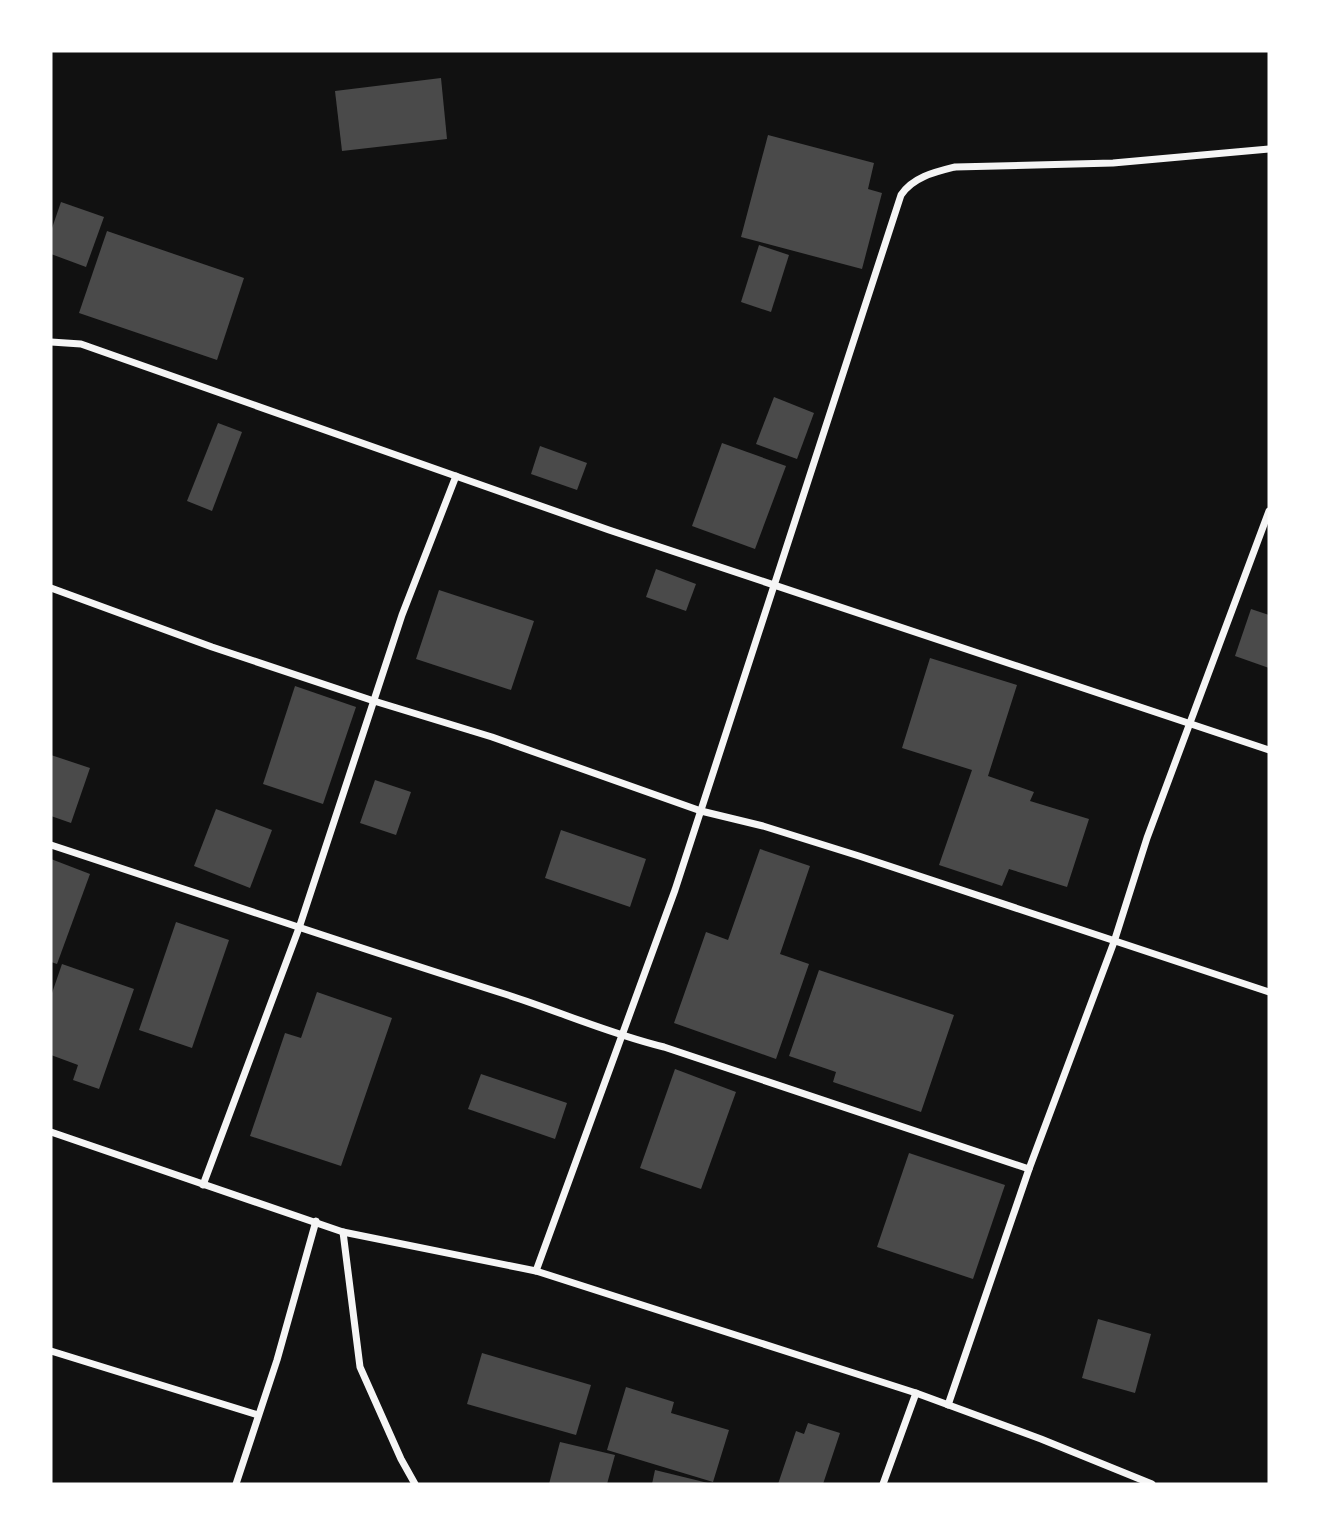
<svg xmlns="http://www.w3.org/2000/svg" width="1320" height="1535" viewBox="0 0 1320 1535" font-family="'IBM Plex Serif',serif">
  <style>
    .building { fill: #4a4a4a }
    .lines { fill: none; stroke-linecap: round; stroke-linejoin: round }
    .minor { stroke: #f5f5f5; stroke-width: 7 }
  </style>
  <rect width="100%" height="100%" fill="#111"/>
  <!-- building -->
  <g class="building">
    <path d="M441 78 447 139 342 151 335 91Z"/>
    <path d="M768 135 874 163 868 189 882 193 862 269 741 237Z"/>
    <path d="M61 202 104 217 86 267 51 254V231Z"/>
    <path d="M107 231 244 278 217 360 79 313Z"/>
    <path d="M759 245 789 255 771 312 741 302Z"/>
    <path d="M774 397 814 413 797 459 756 444Z"/>
    <path d="M218 423 242 432 212 511 187 501Z"/>
    <path d="M722 443 786 466 755 549 692 526Z"/>
    <path d="M540 446 587 463 577 490 531 474Z"/>
    <path d="M656 569 696 584 686 611 646 597Z"/>
    <path d="M439 590 534 621 511 690 416 659Z"/>
    <path d="M1251 609 1269 615V668L1235 656Z"/>
    <path d="M930 658 1017 685 988 776 1034 792 1030 801 1089 819 1067 887 1009 869 1002 886 939 865 972 770 902 748Z"/>
    <path d="M295 686 356 707 323 804 263 784Z"/>
    <path d="M51 755 90 768 71 823 51 816Z"/>
    <path d="M375 780 411 792 396 835 360 823Z"/>
    <path d="M216 809 272 830 250 888 194 866Z"/>
    <path d="M561 830 646 859 630 907 545 878Z"/>
    <path d="M760 849 810 866 780 954 809 964 776 1059 674 1023 706 932 728 940Z"/>
    <path d="M51 859 90 874 57 964 51 962Z"/>
    <path d="M176 922 229 940 192 1048 139 1030Z"/>
    <path d="M62 964 134 989 99 1089 73 1080 78 1065 51 1055V996Z"/>
    <path d="M819 970 954 1015 921 1112 833 1082 836 1072 789 1056Z"/>
    <path d="M317 992 392 1018 341 1166 250 1136 285 1033 301 1038Z"/>
    <path d="M675 1069 736 1092 701 1189 640 1168Z"/>
    <path d="M481 1074 567 1103 555 1139 468 1109Z"/>
    <path d="M909 1153 1005 1185 973 1279 877 1247Z"/>
    <path d="M1098 1319 1151 1334 1135 1393 1082 1378Z"/>
    <path d="M482 1353 591 1385 576 1435 467 1404Z"/>
    <path d="M626 1387 674 1402 671 1413 729 1430 713 1482 607 1450Z"/>
    <path d="M808 1423 840 1433 823 1484H778L796 1431 804 1434Z"/>
    <path d="M560 1442 615 1455 607 1484H549Z"/>
    <path d="M655 1470 708 1483V1484H652Z"/>
  </g>
  <g class="lines">
    <!-- minor -->
    <g class="minor">
      <path d="M51 342 81 344 609 530 1269 750"/>
      <path d="M51 588 212 647 374 701 492 737 701 811 763 826 859 856 1269 992"/>
      <path d="M51 845C203 895 355 947 508 995 561 1012 610 1034 664 1047L1029 1169"/>
      <path d="M51 1132 343 1232 536 1271 832 1366 916 1393 1041 1439 1152 1484"/>
      <path d="M203 1185 299 928 402 615 456 476"/>
      <path d="M343 1232 360 1367 401 1459 415 1484"/>
      <path d="M536 1271 675 890 901 195C913 177 935 172 955 167L1113 163 1269 149"/>
      <path d="M51 1351 258 1415"/>
      <path d="M948 1405 1029 1169 1114 942 1147 838 1269 511"/>
      <path d="M236 1484 277 1360 316 1221"/>
      <path d="M883 1484 916 1393"/>
    </g>
  </g>
  <!-- border -->
  <rect width="1320" height="1535" fill="none" stroke="#ffffff" stroke-width="105"/>
</svg>
